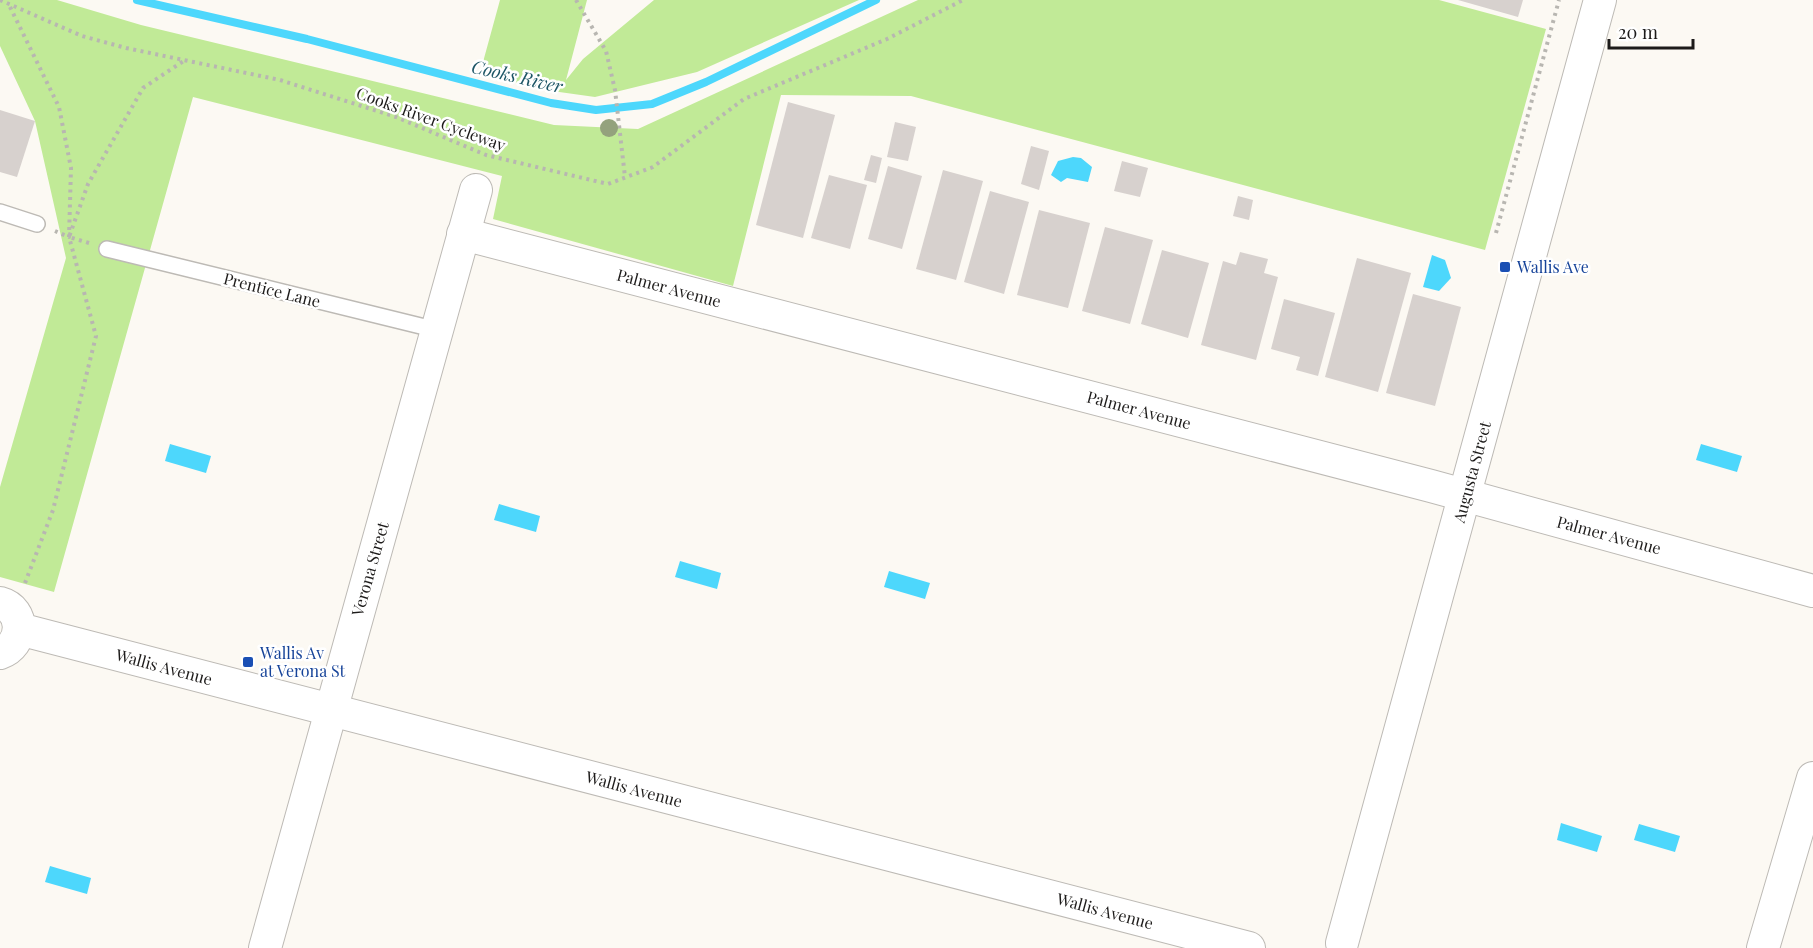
<svg xmlns="http://www.w3.org/2000/svg" width="1813" height="948" viewBox="0 0 1813 948" font-family="'Playfair Display',serif">
  <style>
    .green { fill: #c1ea97 }
    .water { fill: #4dd7fc }
    .lines { fill: none; stroke-linecap: round; stroke-linejoin: round }
    .stream { stroke: #4dd7fc; stroke-width: 8 }
    .building { fill: #d7d1ce }
    .service-casing { stroke: #bdbab5; stroke-width: 18 }
    .minor-casing { stroke: #bdbab5; stroke-width: 34 }
    .path { stroke: #b8b6b1; stroke-width: 4; stroke-dasharray: 3 4.5; stroke-linecap: butt }
    .service { stroke: #fff; stroke-width: 15 }
    .minor { stroke: #fff; stroke-width: 32 }
    .tree { fill: #94a27d }
    .transit-dot { fill: #1a4fb4; stroke: #fff; stroke-width: 2 }
    .labels { text-anchor: middle; stroke-width: 5; stroke-linejoin: round; paint-order: stroke }
    .street-label { font-size: 16px; fill: #1d1b1a; stroke: #fff }
    .transit-label { font-size: 16px; fill: #164399; stroke: #fff; text-anchor: start }
    .water-label { font-size: 18px; font-style: italic; fill: #1e5666; stroke: #fff }
  </style>
  <rect width="100%" height="100%" fill="#fcf9f3"/>
  <!-- green -->
  <g class="green">
    <path d="M0 0H57L141 25 554 125 638 129 918 0H1439L1546 29 1485 250 911 96 781 95 733 286 493 219 502 176 193 97 54 592 0 577V487L66 258 35 121 0 46Z"/>
    <path d="M500 0H587L566 80 583 59 654 0H859L697 72 595 97 545 90 480 73Z"/>
  </g>
  <!-- water -->
  <g class="water">
    <path d="M1073 157 1081 158 1092 167 1088 182 1067 178 1061 182 1051 175 1058 161Z"/>
    <path d="M1432 255 1445 260 1451 278 1439 291 1423 287Z"/>
    <path d="M170 444 211 456 206 473 165 461Z"/>
    <path d="M1701 444 1742 456 1737 472 1696 460Z"/>
    <path d="M499 504 540 516 536 532 494 520Z"/>
    <path d="M680 561 721 573 717 589 675 577Z"/>
    <path d="M889 571 930 583 925 599 884 587Z"/>
    <path d="M1561 823 1602 836 1597 852 1557 840Z"/>
    <path d="M1639 824 1680 836 1675 852 1634 840Z"/>
    <path d="M50 866 91 878 87 894 45 882Z"/>
  </g>
  <g class="lines">
    <!-- stream -->
    <path class="stream" d="M137 0 307 39 551 103 596 110 652 104 706 82 876 0"/>
  </g>
  <!-- building -->
  <g class="building">
    <path d="M1458 0H1523L1518 17Z"/>
    <path d="M788 102 835 115 803 238 756 225Z"/>
    <path d="M0 110 35 121 17 177 0 172Z"/>
    <path d="M895 122 916 127 908 161 887 157Z"/>
    <path d="M1031 146 1049 151 1039 190 1021 184Z"/>
    <path d="M871 155 882 158 876 183 864 180Z"/>
    <path d="M1122 161 1148 168 1140 197 1114 191Z"/>
    <path d="M888 166 922 176 902 249 868 239Z"/>
    <path d="M943 170 983 181 956 280 916 269Z"/>
    <path d="M829 175 867 185 850 249 811 238Z"/>
    <path d="M990 191 1029 202 1004 294 964 282Z"/>
    <path d="M1238 196 1253 200 1249 220 1233 216Z"/>
    <path d="M1039 210 1090 223 1068 308 1017 295Z"/>
    <path d="M1105 227 1153 240 1130 324 1082 311Z"/>
    <path d="M1162 250 1209 263 1188 338 1141 324Z"/>
    <path d="M1240 252 1268 259 1264 273 1278 277 1256 360 1201 345 1223 261 1236 265Z"/>
    <path d="M1357 258 1411 273 1378 392 1325 377Z"/>
    <path d="M1413 294 1461 307 1435 406 1386 393Z"/>
    <path d="M1284 299 1335 313 1318 376 1296 370 1300 357 1271 349Z"/>
  </g>
  <g class="lines">
    <!-- service casing -->
    <g class="service-casing">
      <g id="service">
        <path d="M0 212 37 224"/>
        <path d="M107 249 437 330"/>
      </g>
    </g>
    <!-- minor casing -->
    <g class="minor-casing">
      <g id="minor">
        <path d="M463 234 1431 486 1813 591"/>
        <path d="M0 603C26 610 24 645 0 653"/>
        <path d="M19 629 1249 948"/>
        <path d="M1342 943 1600 0"/>
        <path d="M265 948 476 190"/>
        <path d="M1763 948 1813 778"/>
      </g>
    </g>
    <!-- path -->
    <g class="path">
      <path d="M0 0 82 36 126 48 280 80 396 117 486 155 608 184 653 167 744 99 887 39 963 0"/>
      <path d="M576 0 606 51 615 90 625 177"/>
      <path d="M10 7 59 107 71 168 69 237 55 231"/>
      <path d="M1496 233 1559 0"/>
      <path d="M89 243 69 237 88 184 143 88 185 60"/>
      <path d="M25 583 53 510 96 336 69 237"/>
    </g>
    <!-- service -->
    <use href="#service" class="service"/>
    <!-- minor -->
    <use href="#minor" class="minor"/>
  </g>
  <!-- trees -->
  <circle class="tree" cx="609" cy="128" r="9"/>
  <!-- markers -->
  <g class="transit-dot">
    <rect x="1499" y="261" width="12" height="12" rx="3"/>
    <rect x="242" y="656" width="12" height="12" rx="3"/>
  </g>
  <g class="labels">
    <!-- street labels -->
    <g class="street-label">
      <text transform="translate(431 119) rotate(20)" y="6">Cooks River Cycleway</text>
      <text transform="translate(669 288) rotate(15)" y="6">Palmer Avenue</text>
      <text transform="translate(272 290) rotate(14)" y="6">Prentice Lane</text>
      <text transform="translate(1139 410) rotate(15)" y="6">Palmer Avenue</text>
      <text transform="translate(1472 472) rotate(-75)" y="6">Augusta Street</text>
      <text transform="translate(1609 535) rotate(15)" y="6">Palmer Avenue</text>
      <text transform="translate(370 569) rotate(-74)" y="6">Verona Street</text>
      <text transform="translate(164 667) rotate(15)" y="6">Wallis Avenue</text>
      <text transform="translate(634 789) rotate(15)" y="6">Wallis Avenue</text>
      <text transform="translate(1105 911) rotate(15)" y="6">Wallis Avenue</text>
    </g>
    <!-- transit labels -->
    <g class="transit-label">
      <text x="1517" y="273">Wallis Ave</text>
      <text x="260" y="659">Wallis Av<tspan x="260" dy="18">at Verona St</tspan></text>
    </g>
    <!-- water labels -->
    <g class="water-label">
      <text transform="translate(517 77) rotate(13)" y="6">Cooks River</text>
    </g>
  </g>
  <!-- scale -->
  <path d="M1609 39v9h84v-9" fill="none" stroke="#1d1b1a" stroke-width="3"/>
  <text x="1618" y="39" font-size="18" fill="#1d1b1a" stroke="#ffffff" stroke-width="4.5" paint-order="stroke">20 m</text>
</svg>
